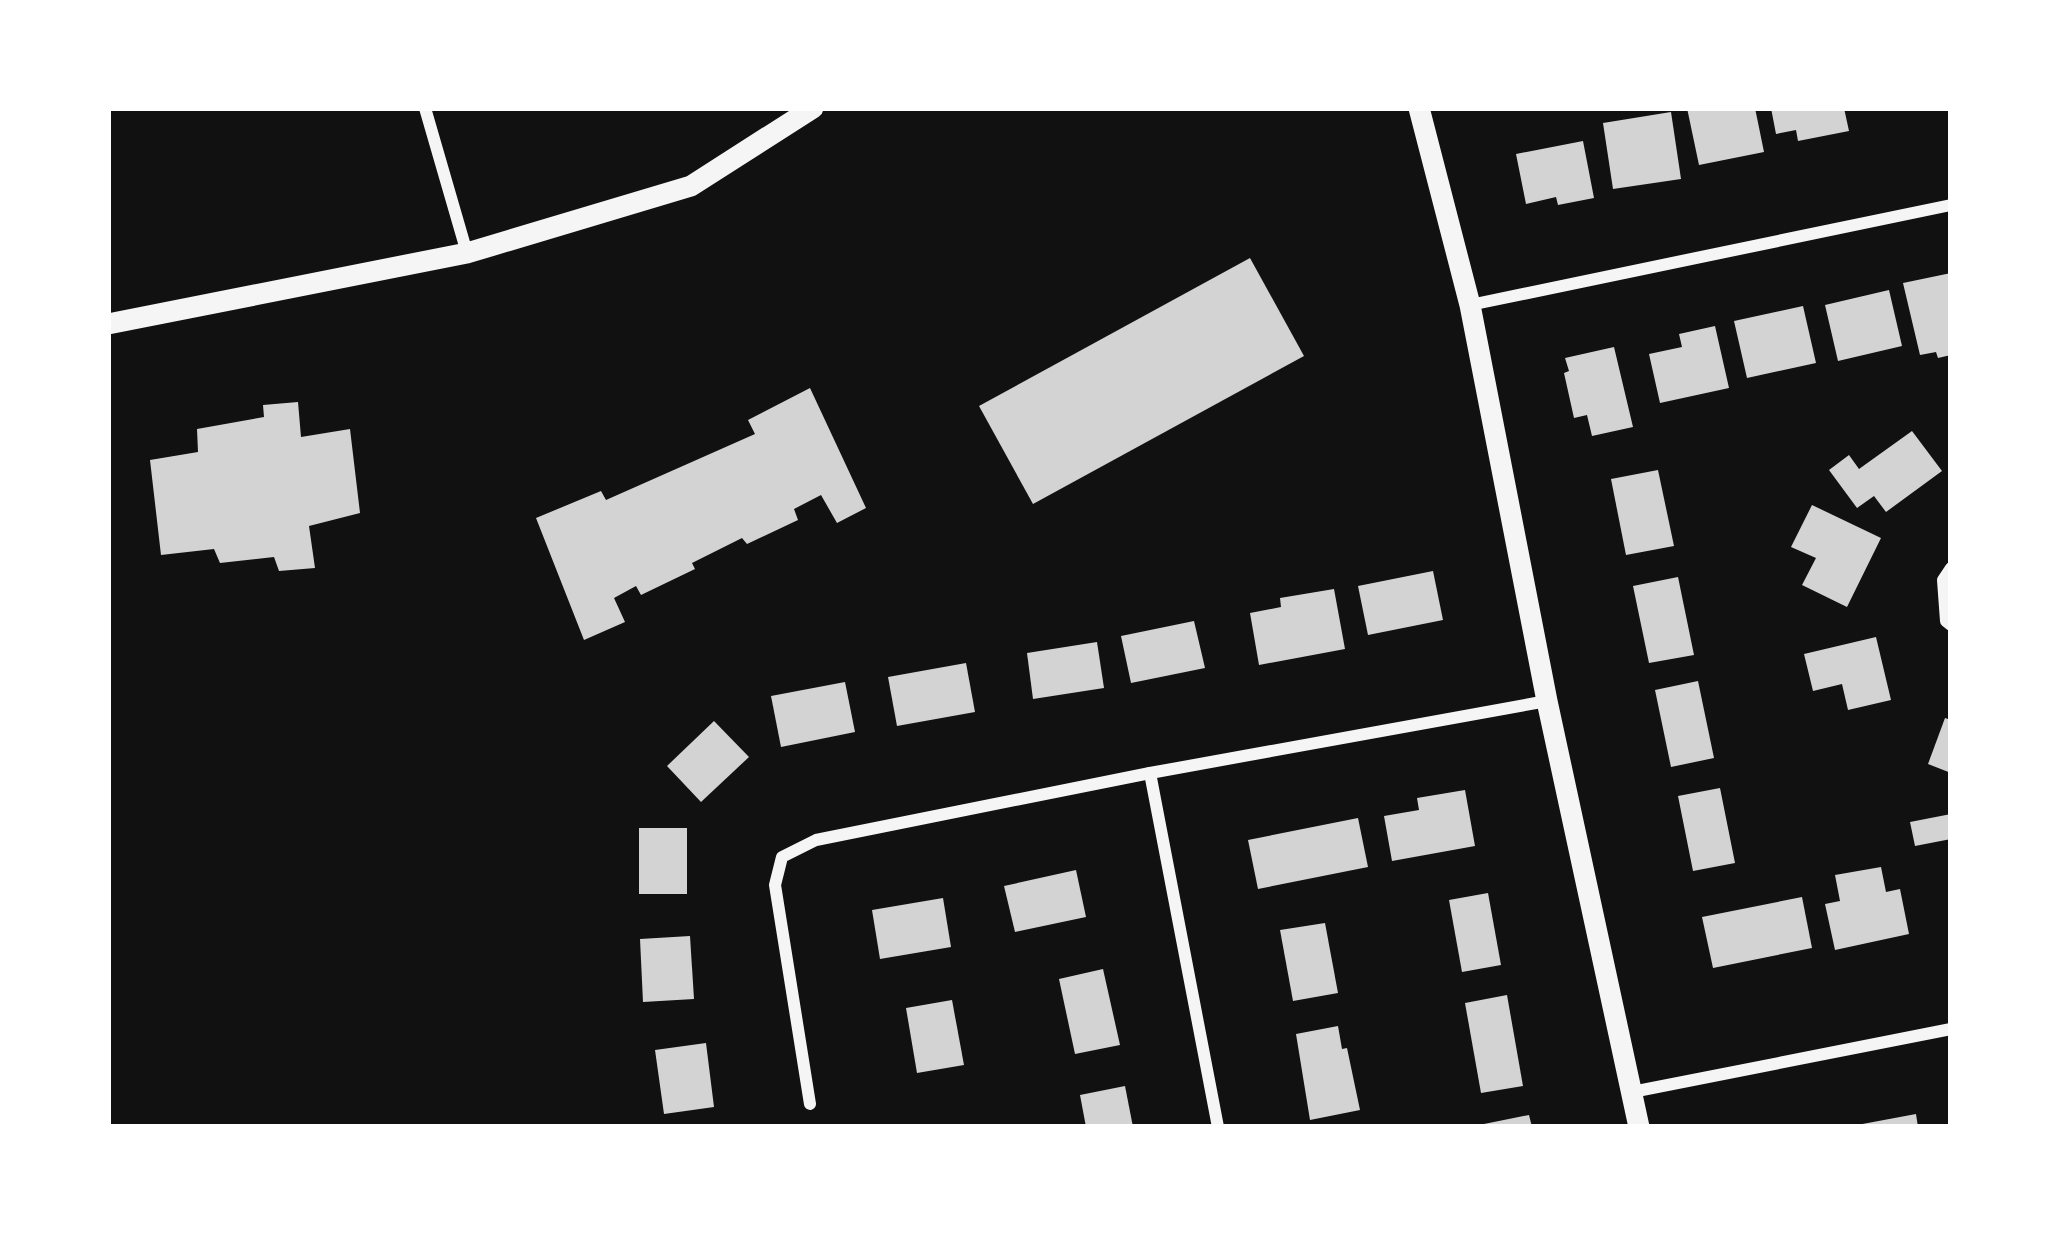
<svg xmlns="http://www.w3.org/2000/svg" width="2059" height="1235" viewBox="0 0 2059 1235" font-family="Overpass,sans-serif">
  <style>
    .building { fill: #d3d3d3 }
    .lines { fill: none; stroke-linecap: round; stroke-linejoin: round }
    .minor { stroke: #f5f5f5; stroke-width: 12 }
    .tertiary { stroke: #f5f5f5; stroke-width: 21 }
  </style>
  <rect width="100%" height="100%" fill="#111"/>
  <!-- building -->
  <g class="building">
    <path d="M1687 108H1755L1764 152 1699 165Z"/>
    <path d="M1771 108H1844L1849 131 1798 141 1796 130 1776 134Z"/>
    <path d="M1671 112 1681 179 1613 189 1603 123Z"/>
    <path d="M1583 141 1594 198 1558 205 1556 197 1526 204 1516 154Z"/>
    <path d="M1250 258 1304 356 1033 504 979 406Z"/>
    <path d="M1951 273V355L1938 358 1936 352 1920 355 1903 283Z"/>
    <path d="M1889 290 1902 346 1838 361 1825 305Z"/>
    <path d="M1803 306 1816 363 1747 378 1734 321Z"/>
    <path d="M1715 326 1729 388 1660 403 1649 354 1682 347 1679 334Z"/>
    <path d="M1614 347 1633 427 1592 436 1587 415 1574 418 1564 373 1569 371 1565 358Z"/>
    <path d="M810 388 866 508 837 523 821 495 794 509 798 520 747 544 742 538 692 563 695 569 641 595 636 586 614 598 625 622 584 640 536 518 601 491 606 500 755 434 748 420Z"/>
    <path d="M298 402 301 437 350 429 360 513 309 526 315 568 279 571 274 557 220 563 214 549 161 555 150 460 198 452 197 429 264 417 263 405Z"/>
    <path d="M1912 431 1942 471 1886 512 1874 496 1857 508 1829 470 1849 455 1859 469Z"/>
    <path d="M1658 470 1674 546 1626 555 1611 479Z"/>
    <path d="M1812 505 1881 538 1847 607 1802 585 1816 558 1791 547Z"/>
    <path d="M1433 571 1443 620 1368 635 1358 586Z"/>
    <path d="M1678 577 1694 655 1649 663 1633 586Z"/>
    <path d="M1334 589 1345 649 1259 665 1250 613 1281 607 1280 598Z"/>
    <path d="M1194 621 1205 668 1131 683 1121 636Z"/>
    <path d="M1876 637 1891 700 1848 710 1842 684 1813 691 1804 654Z"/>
    <path d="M1097 642 1104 688 1033 699 1027 653Z"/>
    <path d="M966 663 975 712 897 726 888 677Z"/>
    <path d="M1698 681 1714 758 1671 767 1655 690Z"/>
    <path d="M845 682 855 732 781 747 771 696Z"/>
    <path d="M1945 718 1951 720V773L1928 764Z"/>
    <path d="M714 721 749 757 701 802 667 766Z"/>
    <path d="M1720 788 1735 863 1693 871 1678 796Z"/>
    <path d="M1465 790 1475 846 1392 861 1384 816 1419 810 1417 798Z"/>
    <path d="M1951 814V839L1915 846 1910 822Z"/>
    <path d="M1358 818 1368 867 1258 889 1248 840Z"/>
    <rect x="639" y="828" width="48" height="66"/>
    <path d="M1881 867 1886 892 1900 889 1909 934 1835 950 1825 904 1840 901 1835 875Z"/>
    <path d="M1076 870 1086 917 1015 932 1004 886Z"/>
    <path d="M1488 893 1501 965 1462 972 1449 900Z"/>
    <path d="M1802 897 1812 948 1713 968 1702 917Z"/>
    <path d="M943 898 951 947 880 959 872 910Z"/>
    <path d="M1325 923 1338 993 1293 1001 1280 930Z"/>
    <path d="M690 936 694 999 643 1002 640 939Z"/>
    <path d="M1103 969 1120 1045 1075 1054 1059 979Z"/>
    <path d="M1507 995 1523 1086 1481 1093 1465 1003Z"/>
    <path d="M952 1000 964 1065 917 1073 906 1008Z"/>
    <path d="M1338 1026 1342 1049 1347 1048 1360 1110 1310 1120 1296 1034Z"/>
    <path d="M706 1043 714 1107 664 1114 655 1050Z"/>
    <path d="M1125 1086 1133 1127H1086L1080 1095Z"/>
    <path d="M1916 1114 1918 1127H1857V1125Z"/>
    <path d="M1529 1115 1532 1127H1479V1125Z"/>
  </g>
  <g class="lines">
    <!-- minor -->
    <g class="minor">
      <path d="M425 108 467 253"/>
      <path d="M1470 305 1951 205"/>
      <path d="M1951 568 1943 580 1946 621 1951 625"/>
      <path d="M1150 773 1218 1127"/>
      <path d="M1632 1092 1951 1029"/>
      <path d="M810 1104 775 885 782 857 816 840 1150 773 1547 701"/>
    </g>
    <!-- tertiary -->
    <g class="tertiary">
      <path d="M1419 108 1470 305 1547 701 1639 1127"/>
      <path d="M108 324 467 253 691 186 813 108"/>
    </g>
  </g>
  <!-- border -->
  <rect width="2059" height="1235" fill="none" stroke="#ffffff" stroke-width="222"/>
</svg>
